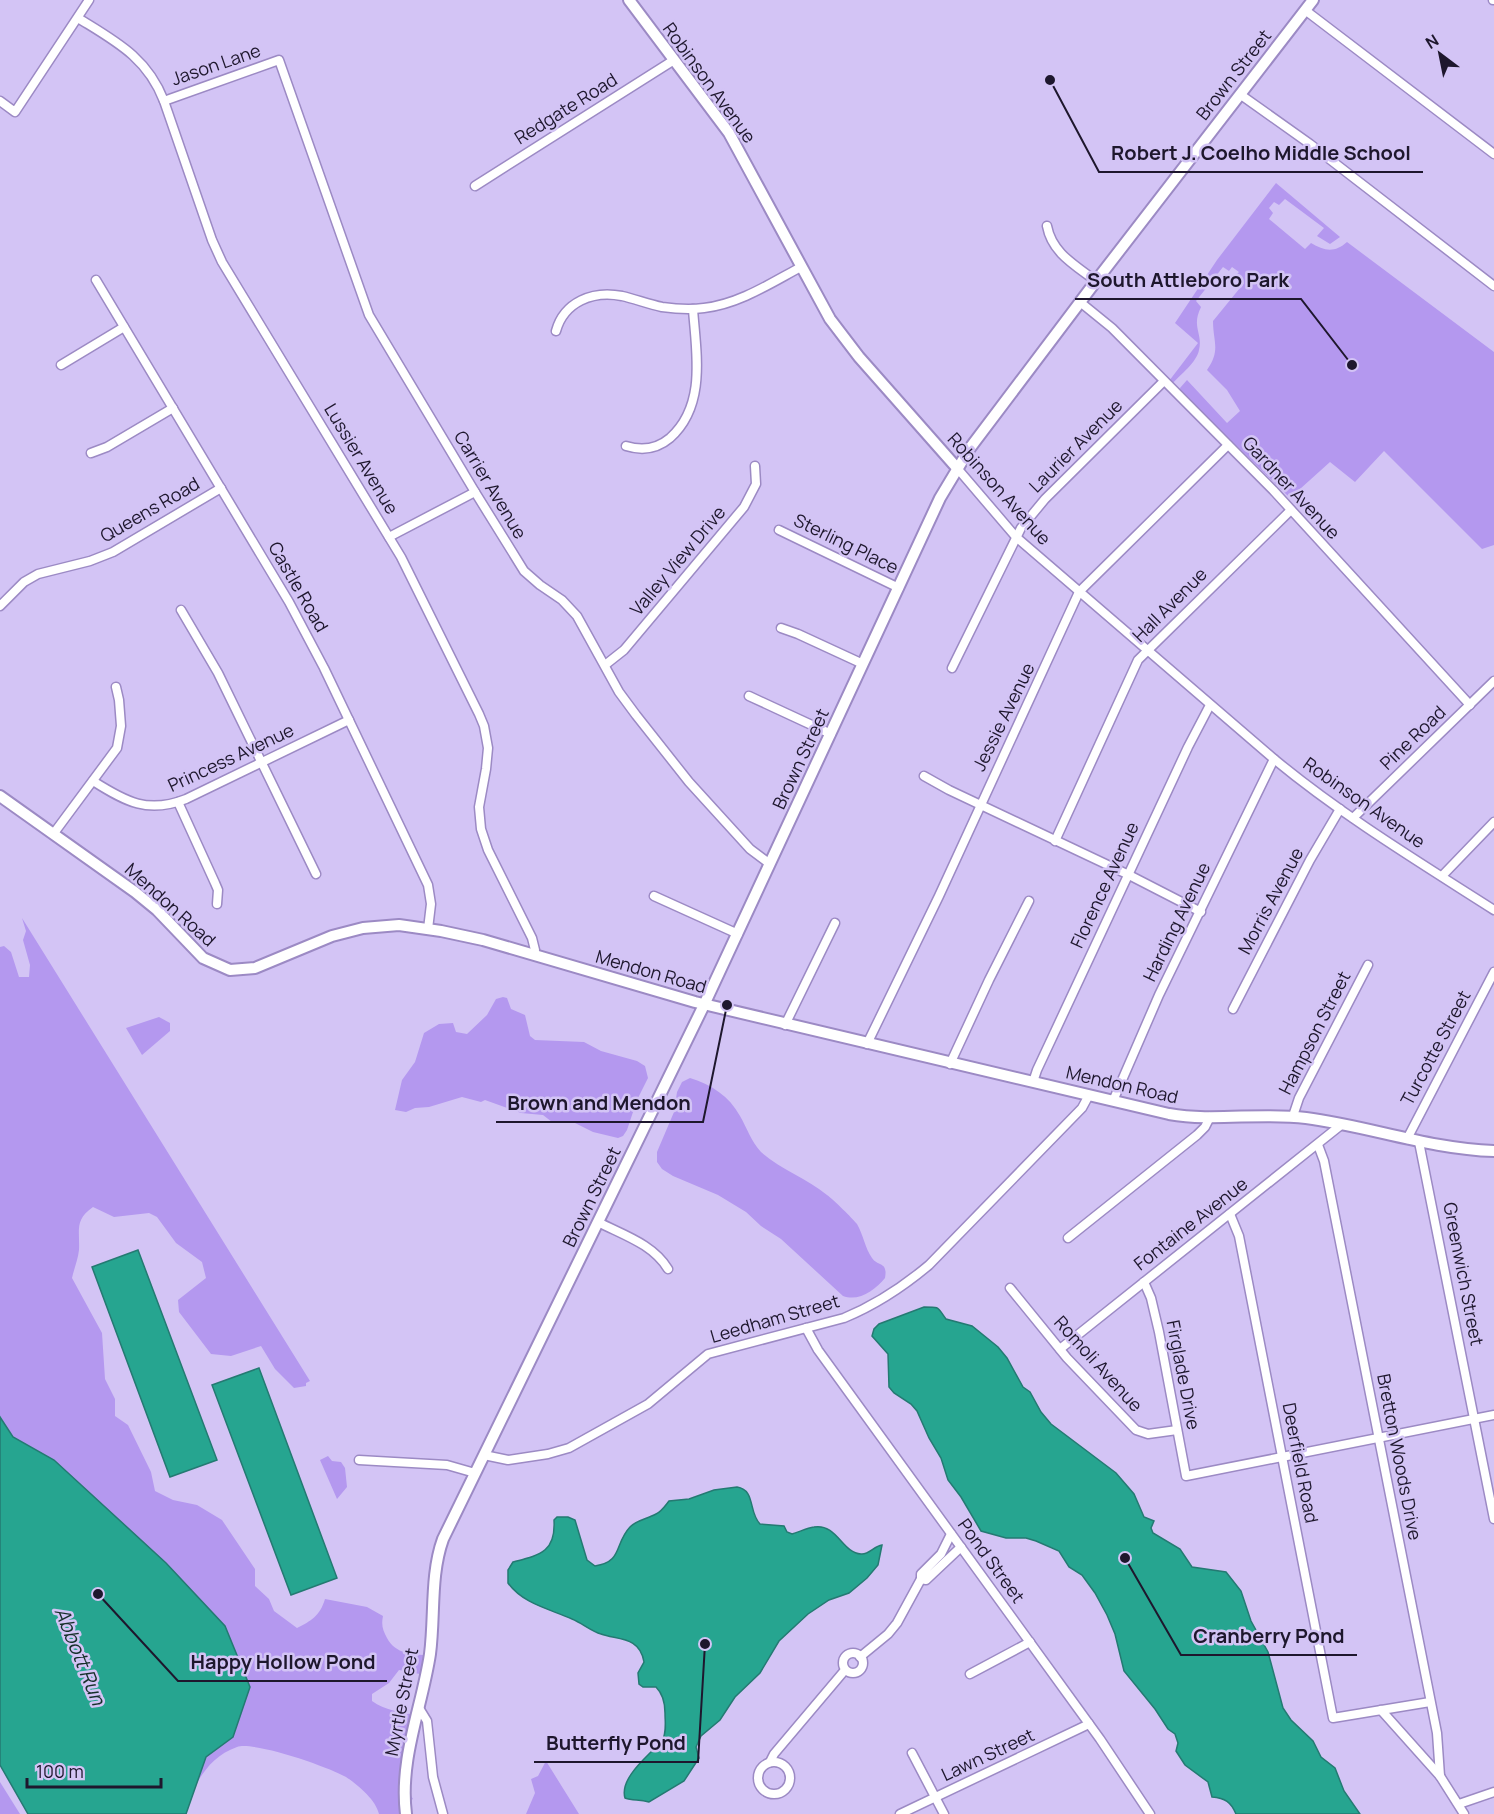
<svg xmlns="http://www.w3.org/2000/svg" width="1494" height="1814" viewBox="0 0 1494 1814" font-family="Manrope,sans-serif">
  <style>
    .green { fill: #b498ef }
    .water { fill: #26a590; stroke: #247a72; stroke-width: 1.5 }
    .lines { fill: none; stroke-linecap: round; stroke-linejoin: round }
    .minor-casing { stroke: #9c8ac4; stroke-width: 11 }
    .tertiary-casing { stroke: #9c8ac4; stroke-width: 14 }
    .minor { stroke: #fff; stroke-width: 8 }
    .tertiary { stroke: #fff; stroke-width: 10 }
    .labels { text-anchor: middle; stroke-width: 5; stroke-linejoin: round; paint-order: stroke }
    .street-label { font-size: 18px; fill: #1e172d; stroke: #d3c4f5 }
    .water-label { font-size: 20px; font-style: italic; fill: #16302a; stroke: #d3c4f5 }
    .leader { fill: none; stroke: #1e172d; stroke-width: 2 }
    .callout-dot { fill: #1e172d; stroke: #d3c4f5; stroke-width: 2 }
    .callout-label { font-size: 20px; text-anchor: middle; font-weight: bold; fill: #1e172d; stroke: #d3c4f5; stroke-width: 5; stroke-linejoin: round; paint-order: stroke }
  </style>
  <rect width="100%" height="100%" fill="#d3c4f5"/>
  <!-- green -->
  <g class="green">
    <path d="M1276 183 1340 237 1330 244 1317 236 1324 228 1285 199 1279 205 1274 202 1269 208 1273 213 1269 219 1305 249 1311 243C1324 251 1335 253 1347 242L1494 352V545L1482 549 1384 451 1355 482 1330 462 1290 498 1181 392 1180 388 1187 380 1227 423 1240 411 1227 390 1207 370C1221 350 1213 342 1213 321L1244 283 1235 276 1239 272 1232 267 1229 271 1223 267 1196 301 1201 307C1191 327 1203 333 1199 350 1197 362 1180 375 1172 384L1169 381 1198 343 1175 323 1217 260Z"/>
    <path d="M22 918 310 1381 306 1383V1386L294 1388 275 1369 261 1346 231 1356 211 1354 179 1312 178 1300 206 1278 202 1262 176 1243 157 1217 149 1213 114 1217 93 1207C74 1220 80 1231 79 1250 78 1259 74 1269 72 1278L102 1333 105 1379 115 1399V1416L128 1425 151 1472 155 1491 173 1500 197 1505 222 1520 255 1569V1586L269 1599 274 1611 297 1628C311 1621 320 1616 325 1599L367 1607 383 1616C381 1626 383 1630 387 1638 396 1655 412 1653 429 1656L425 1675 399 1670 389 1683 372 1694V1701C385 1711 400 1711 417 1716L408 1791 413 1799 407 1802V1814H379C376 1800 358 1785 346 1777 329 1767 254 1741 237 1747 208 1757 197 1782 184 1807L102 1509 79 1483 0 1431V947L4 946 11 952 19 977H29L30 965 23 940 26 931Z"/>
    <path d="M503 997 507 998 511 1009 525 1015 530 1036 535 1040 584 1042 601 1051 637 1061 645 1066 648 1078 637 1100 627 1130 623 1136 618 1138 593 1132 573 1122H552L543 1115 521 1113 485 1100 481 1102 462 1097 429 1107 415 1108 406 1112 395 1110 402 1080 415 1062 424 1033 439 1024 453 1023 456 1032 467 1034 487 1015 496 999Z"/>
    <path d="M159 1017 170 1023V1031L142 1055 126 1028Z"/>
    <path d="M690 1078C712 1085 729 1096 740 1116 747 1128 751 1141 761 1152 781 1170 807 1178 827 1195 834 1200 852 1218 857 1224 863 1234 865 1248 872 1258 878 1267 888 1261 885 1278 875 1290 859 1302 843 1296L781 1239 761 1226 746 1212 718 1195 673 1176 662 1169 657 1162V1152L674 1112 677 1092 682 1082Z"/>
    <path d="M328 1456 332 1461 341 1462 345 1468 347 1487 337 1499 320 1460Z"/>
    <path d="M546 1761 579 1814H526L535 1793 531 1779 538 1776Z"/>
    <path d="M0 1782 20 1814H0Z"/>
  </g>
  <!-- water -->
  <g class="water">
    <path d="M138 1250 217 1460 170 1477 92 1267Z"/>
    <path d="M924 1307C941 1307 937 1307 946 1319L972 1326 998 1347 1007 1358 1023 1387 1030 1392 1041 1412 1051 1424 1116 1473 1134 1494 1144 1517 1154 1521 1151 1528 1153 1533 1180 1549 1192 1567 1226 1572 1241 1591 1251 1621 1268 1652 1283 1708 1291 1720 1313 1741 1321 1757 1335 1768 1344 1791 1360 1814H1236C1231 1802 1225 1798 1212 1797L1208 1782 1185 1765 1176 1751 1178 1743 1175 1734 1168 1729 1155 1709 1124 1671 1115 1634 1107 1615 1095 1593 1082 1575 1069 1567 1059 1551 1036 1541 1026 1538H1006L981 1531 961 1497 948 1480 941 1458 929 1438 917 1411 911 1404 894 1393 889 1387 888 1354 872 1336 874 1329 879 1324Z"/>
    <path d="M259 1368 337 1578 291 1595 212 1385Z"/>
    <path d="M0 1417 13 1437 54 1460 166 1563 225 1626 250 1687 233 1737 206 1757 186 1814H28L0 1765Z"/>
    <path d="M737 1487C756 1490 748 1512 760 1524L784 1526 787 1532 792 1534C799 1532 807 1528 814 1527 837 1523 842 1553 861 1554 869 1555 874 1546 882 1545L878 1565 867 1578 849 1593 829 1600 808 1614 779 1641 760 1673 735 1697 720 1720 701 1736 696 1747 699 1758 684 1781 649 1802C639 1799 633 1801 625 1798 620 1781 641 1762 652 1751 656 1747 660 1746 662 1741 667 1733 665 1722 665 1713 665 1703 663 1694 656 1687H643L639 1684 638 1673 644 1662C640 1636 617 1640 601 1634 591 1631 582 1623 572 1619 550 1609 523 1604 508 1583V1570L513 1562C540 1555 556 1552 554 1520L557 1517H568L575 1520 587 1560 595 1566C623 1562 614 1544 630 1527 637 1520 647 1519 656 1514 661 1512 665 1506 669 1501L689 1499 714 1490Z"/>
  </g>
  <g class="lines">
    <!-- minor casing -->
    <g class="minor-casing">
      <g id="minor">
        <path d="M1493 0H1494"/>
        <path d="M1305 10 1494 154"/>
        <path d="M78 18C115 41 147 57 164 101L212 240 222 262 401 557 479 714 484 726 488 748 486 769 479 807 481 829 488 850 532 938 535 950 534 955"/>
        <path d="M1241 95 1310 144 1494 286"/>
        <path d="M0 101 15 112 89 0"/>
        <path d="M164 101 279 60 369 315 475 492 524 571 540 585 562 600 577 616 619 692 636 715 689 782 750 849 770 864"/>
        <path d="M475 186 674 60"/>
        <path d="M1047 226C1052 253 1075 265 1096 281"/>
        <path d="M96 280 289 602 324 668 428 885 431 904 428 929"/>
        <path d="M1080 302 1112 328 1273 490 1470 705"/>
        <path d="M556 331C564 302 593 290 622 296 635 299 648 304 662 307 676 309 690 310 704 308 739 304 771 283 801 267"/>
        <path d="M61 365 124 327"/>
        <path d="M626 446C642 451 657 449 670 438 707 405 696 352 693 309"/>
        <path d="M91 453 107 447 173 408"/>
        <path d="M957 468 1016 537 1274 759C1343 816 1419 862 1494 910"/>
        <path d="M779 530 899 588"/>
        <path d="M389 537 475 492"/>
        <path d="M0 606 24 582 38 574 90 561 113 552 221 488"/>
        <path d="M181 610 218 673 316 874"/>
        <path d="M781 628 798 634 863 664"/>
        <path d="M605 665 624 650 744 507 756 484 755 466"/>
        <path d="M952 668 1021 528 1045 499 1164 381"/>
        <path d="M749 696 831 734"/>
        <path d="M924 776 949 790 1129 875 1201 912"/>
        <path d="M93 781C126 802 148 814 186 799L349 720"/>
        <path d="M178 802 215 883 218 890 217 904"/>
        <path d="M1353 818 1494 681"/>
        <path d="M54 833 117 748 121 726 119 700 116 687"/>
        <path d="M1055 841 1138 660 1291 510"/>
        <path d="M1442 876 1494 822"/>
        <path d="M654 896 738 934"/>
        <path d="M1233 1009 1310 860 1340 809"/>
        <path d="M785 1025 835 923"/>
        <path d="M867 1044 939 896 1079 592 1228 445"/>
        <path d="M950 1064 989 980 1029 901"/>
        <path d="M1033 1082 1037 1070 1188 747 1210 705"/>
        <path d="M1113 1101 1159 995 1274 759"/>
        <path d="M1293 1116 1299 1098 1368 965"/>
        <path d="M1407 1139 1494 972"/>
        <path d="M1419 1142 1494 1519"/>
        <path d="M1318 1145 1324 1161 1437 1733 1440 1776"/>
        <path d="M1230 1214 1239 1236 1333 1718 1430 1702"/>
        <path d="M598 1222C623 1235 653 1244 668 1269"/>
        <path d="M1068 1238 1197 1135 1205 1127 1210 1117"/>
        <path d="M1144 1282 1151 1298 1159 1332 1186 1476 1494 1415"/>
        <path d="M1010 1288 1067 1358 1136 1430 1148 1434 1177 1430"/>
        <path d="M806 1328 818 1350 1100 1739 1150 1814"/>
        <path d="M1060 1349 1341 1125"/>
        <path d="M484 1455 508 1460 548 1454 569 1448 648 1404 708 1354 844 1318C873 1306 904 1286 929 1265L1082 1108 1089 1095"/>
        <path d="M359 1460 447 1465 475 1473"/>
        <path d="M951 1534 941 1554 921 1574V1579L926 1580 961 1547"/>
        <circle cx="853" cy="1663" r="10"/>
        <path d="M860 1657 888 1634 897 1623 921 1579"/>
        <path d="M970 1674 1030 1642"/>
        <path d="M419 1708 427 1721 433 1777 443 1814"/>
        <path d="M1381 1710 1440 1776 1464 1814"/>
        <path d="M912 1753 944 1814"/>
        <path d="M770 1762 774 1754 845 1670"/>
        <circle cx="774" cy="1778" r="16"/>
        <path d="M1459 1804 1494 1792"/>
        <path d="M900 1814 1089 1724"/>
      </g>
    </g>
    <!-- tertiary casing -->
    <g class="tertiary-casing">
      <g id="tertiary">
        <path d="M629 0 729 133 830 319 859 357 957 468"/>
        <path d="M0 796 135 892 157 910 203 958 230 970 255 968 332 936 363 928 399 925 441 931 483 940 695 1002 1169 1114C1214 1122 1260 1112 1306 1118 1369 1126 1429 1149 1494 1151"/>
        <path d="M406 1814C399 1759 422 1707 430 1654 435 1616 430 1575 443 1539L704 1005 940 498 970 448 1096 281 1313 0"/>
      </g>
    </g>
    <!-- minor -->
    <use href="#minor" class="minor"/>
    <!-- tertiary -->
    <use href="#tertiary" class="tertiary"/>
  </g>
  <g class="labels">
    <!-- street labels -->
    <g class="street-label">
      <text transform="translate(216 65) rotate(-19)" y="6">Jason Lane</text>
      <text transform="translate(1234 75) rotate(-52)" y="6">Brown Street</text>
      <text transform="translate(709 83) rotate(54)" y="6">Robinson Avenue</text>
      <text transform="translate(566 109) rotate(-32)" y="6">Redgate Road</text>
      <text transform="translate(1076 446) rotate(-45)" y="6">Laurier Avenue</text>
      <text transform="translate(361 459) rotate(59)" y="6">Lussier Avenue</text>
      <text transform="translate(490 485) rotate(59)" y="6">Carrier Avenue</text>
      <text transform="translate(1291 488) rotate(47)" y="6">Gardner Avenue</text>
      <text transform="translate(999 489) rotate(48)" y="6">Robinson Avenue</text>
      <text transform="translate(150 510) rotate(-30)" y="6">Queens Road</text>
      <text transform="translate(846 544) rotate(26)" y="6">Sterling Place</text>
      <text transform="translate(678 561) rotate(-50)" y="6">Valley View Drive</text>
      <text transform="translate(298 587) rotate(60)" y="6">Castle Road</text>
      <text transform="translate(1170 605) rotate(-45)" y="6">Hall Avenue</text>
      <text transform="translate(1004 717) rotate(-64)" y="6">Jessie Avenue</text>
      <text transform="translate(1413 738) rotate(-44)" y="6">Pine Road</text>
      <text transform="translate(231 758) rotate(-25)" y="6">Princess Avenue</text>
      <text transform="translate(801 759) rotate(-65)" y="6">Brown Street</text>
      <text transform="translate(1364 803) rotate(35)" y="6">Robinson Avenue</text>
      <text transform="translate(1105 885) rotate(-65)" y="6">Florence Avenue</text>
      <text transform="translate(1271 901) rotate(-62)" y="6">Morris Avenue</text>
      <text transform="translate(170 905) rotate(42)" y="6">Mendon Road</text>
      <text transform="translate(1177 922) rotate(-64)" y="6">Harding Avenue</text>
      <text transform="translate(651 972) rotate(16)" y="6">Mendon Road</text>
      <text transform="translate(1315 1033) rotate(-63)" y="6">Hampson Street</text>
      <text transform="translate(1436 1048) rotate(-62)" y="6">Turcotte Street</text>
      <text transform="translate(1122 1085) rotate(13)" y="6">Mendon Road</text>
      <text transform="translate(592 1197) rotate(-64)" y="6">Brown Street</text>
      <text transform="translate(1191 1224) rotate(-38)" y="6">Fontaine Avenue</text>
      <text transform="translate(1463 1274) rotate(79)" y="6">Greenwich Street</text>
      <text transform="translate(775 1319) rotate(-16)" y="6">Leedham Street</text>
      <text transform="translate(1098 1364) rotate(48)" y="6">Romoli Avenue</text>
      <text transform="translate(1183 1375) rotate(79)" y="6">Firglade Drive</text>
      <text transform="translate(1399 1457) rotate(79)" y="6">Bretton Woods Drive</text>
      <text transform="translate(1300 1463) rotate(79)" y="6">Deerfield Road</text>
      <text transform="translate(991 1561) rotate(54)" y="6">Pond Street</text>
      <text transform="translate(402 1702) rotate(-79)" y="6">Myrtle Street</text>
      <text transform="translate(988 1755) rotate(-25)" y="6">Lawn Street</text>
    </g>
    <!-- water labels -->
    <g class="water-label">
      <text transform="translate(80 1656) rotate(68)" y="7">Abbott Run</text>
    </g>
  </g>
  <!-- callouts -->
  <path class="leader" d="M1050 80L1099 172H1423M1352 365L1301 299H1075M727 1005L703 1122H496M1125 1558L1181 1655H1357M98 1594L178 1681H387M705 1644L698 1762H534"/>
  <g class="callout-dot">
    <circle cx="1050" cy="80" r="6"/>
    <circle cx="1352" cy="365" r="6"/>
    <circle cx="727" cy="1005" r="6"/>
    <circle cx="1125" cy="1558" r="6"/>
    <circle cx="98" cy="1594" r="6"/>
    <circle cx="705" cy="1644" r="6"/>
  </g>
  <g class="callout-label">
    <text x="1261" y="160">Robert J. Coelho Middle School</text>
    <text x="1188" y="287">South Attleboro Park</text>
    <text x="599" y="1110">Brown and Mendon</text>
    <text x="1269" y="1643">Cranberry Pond</text>
    <text x="283" y="1669">Happy Hollow Pond</text>
    <text x="616" y="1750">Butterfly Pond</text>
  </g>
  <!-- north arrow -->
  <g transform="translate(1440 54) rotate(328)" stroke="#d3c4f5" stroke-width="4.5" paint-order="stroke">
  <path d="M0-4.5L10 22L0 15L-10 22Z" fill="#1e172d"/>
  <text y="-9" font-size="16" font-weight="bold" text-anchor="middle" fill="#1e172d">N</text>
  </g>
  <!-- scale -->
  <path d="M27 1778v9h134v-9" fill="none" stroke="#1e172d" stroke-width="3"/>
  <text x="36" y="1778" font-size="18" fill="#1e172d" stroke="#d3c4f5" stroke-width="4.5" paint-order="stroke">100 m</text>
</svg>
